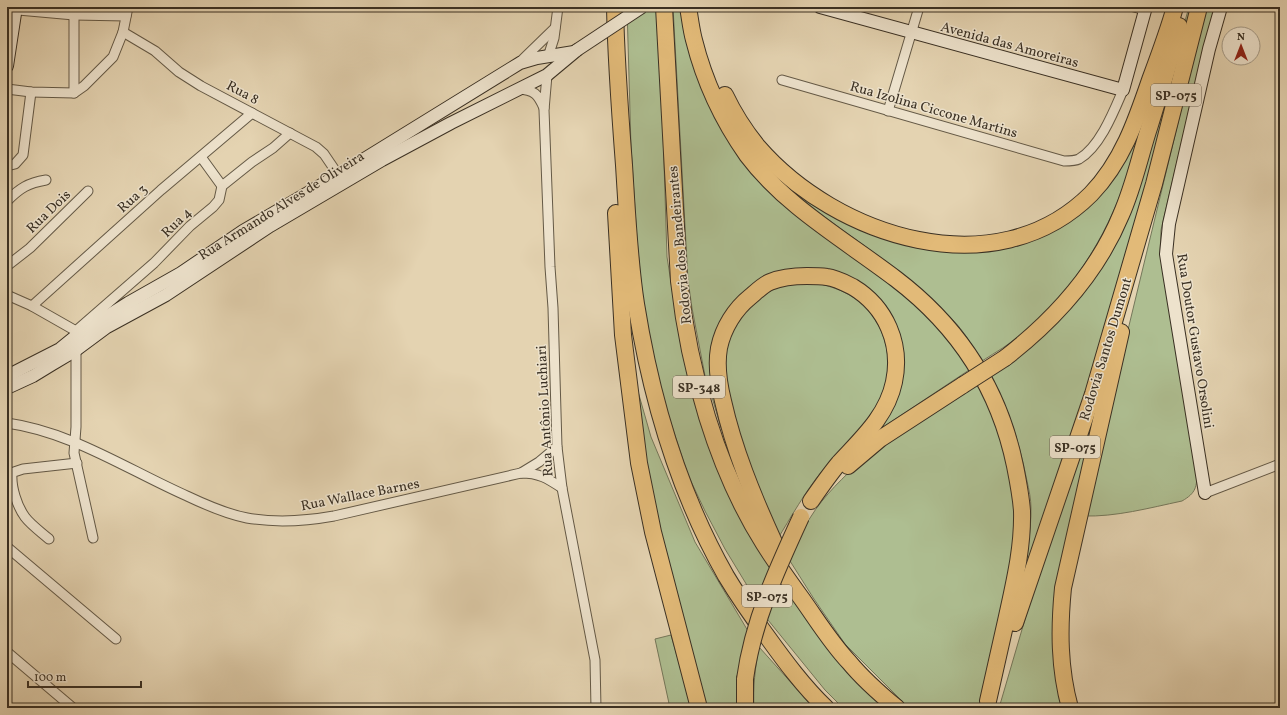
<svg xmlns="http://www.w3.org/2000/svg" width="1287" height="715" viewBox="0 0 1287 715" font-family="Vollkorn,serif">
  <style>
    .green { fill: #aebe91; stroke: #74775a }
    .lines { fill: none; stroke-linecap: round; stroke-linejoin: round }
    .street-casing { stroke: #645946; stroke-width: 11 }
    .secondary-casing { stroke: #3a3023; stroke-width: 14 }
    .highway-casing { stroke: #3a3023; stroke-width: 18 }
    .street { stroke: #ede2cc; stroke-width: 9 }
    .secondary { stroke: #ede2cc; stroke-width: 12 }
    .highway { stroke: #e2ba78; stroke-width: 16 }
    .secondary-bridge-casing { stroke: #3a3023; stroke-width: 14; stroke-linecap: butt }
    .highway-bridge-casing { stroke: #3a3023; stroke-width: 18; stroke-linecap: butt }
    .secondary-bridge { stroke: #ede2cc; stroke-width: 12 }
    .highway-bridge { stroke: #e2ba78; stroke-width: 16 }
    .labels { text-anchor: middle; stroke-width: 3; stroke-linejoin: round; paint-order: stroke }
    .shield { fill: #ede2cc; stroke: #706556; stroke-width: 1 }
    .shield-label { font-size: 13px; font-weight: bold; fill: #3a3023 }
    .street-label { font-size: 14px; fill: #3a3023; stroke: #ede2cc }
  </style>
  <rect width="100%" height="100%" fill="#e4d3b1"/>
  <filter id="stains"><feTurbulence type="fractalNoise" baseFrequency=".005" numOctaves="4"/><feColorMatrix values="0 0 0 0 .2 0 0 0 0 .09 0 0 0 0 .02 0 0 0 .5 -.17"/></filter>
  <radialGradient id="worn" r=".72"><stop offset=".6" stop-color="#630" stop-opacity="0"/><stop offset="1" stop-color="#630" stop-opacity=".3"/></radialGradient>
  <!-- green -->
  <g class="green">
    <path d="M627 7H659L667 257 681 346 721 474 885 708H843L825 690 768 620 725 549 705 511 688 475 663 399 644 312 637 240 631 147Z"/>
    <path d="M673 7H684L727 135 903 293 940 330 960 355 969 370 873 434 901 345 898 329 891 316 827 270 808 268 790 269 724 318 723 427 721 428 709 387 707 386 692 308 688 280Z"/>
    <path d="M1189 7H1194L1168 110 1101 347 1025 569C1028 549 1031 529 1031 508 1031 499 1029 490 1027 481 1019 442 1010 411 990 375L1084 289 1160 108Z"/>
    <path d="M1206 7H1216L1194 89 1161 230 1160 254 1197 471C1197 487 1196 493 1182 501 1149 508 1116 517 1083 516Z"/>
    <path d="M1140 129C1134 150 1129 172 1121 193 1100 247 1067 297 1022 334 1010 344 996 352 982 361 973 347 964 331 952 319 910 273 855 242 807 203 787 187 769 169 752 150L793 185 923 244 1051 227Z"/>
    <path d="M812 282C830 286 847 291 861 303 888 327 895 366 881 398 869 427 842 448 822 471 805 492 791 517 777 540L751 478 726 392 724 364 728 339 744 310 773 289 795 283Z"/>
    <path d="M1106 377 1063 560 1065 708H999L1040 568Z"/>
    <path d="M635 381 651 437 695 542 748 631 738 708H705L647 477Z"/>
    <path d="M980 382 1008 456 1016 526 1005 602 981 708H909L845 644 814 599 790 561C796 547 801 531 810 518 824 495 844 477 864 458Z"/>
    <path d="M671 635 692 708H670L655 639Z"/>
    <path d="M759 647 814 708H754C753 687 755 668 759 647Z"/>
  </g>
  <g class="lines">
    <!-- street casing -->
    <g class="street-casing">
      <g id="street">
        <path d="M1134 7 1145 10"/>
        <path d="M7 9 74 15 126 16"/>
        <path d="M123 32 155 51 179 72 201 86 316 147 324 154 341 179"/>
        <path d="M548 57 554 38 558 7"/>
        <path d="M520 62 555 28"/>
        <path d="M547 75 544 110 550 267 553 308 557 447 562 488 595 660 596 708"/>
        <path d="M782 80 1064 161C1068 161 1075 161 1079 159 1100 147 1114 111 1123 90"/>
        <path d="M7 89 31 92 74 93 84 86 113 57 123 32 128 7"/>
        <path d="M519 89C534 90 538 94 544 108"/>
        <path d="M74 93V7"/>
        <path d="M888 111 919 7"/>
        <path d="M201 157 222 186"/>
        <path d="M7 166 15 164 23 155 31 92"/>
        <path d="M7 201C20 188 28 183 46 180"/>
        <path d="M7 266 30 248 88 191"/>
        <path d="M7 295 32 306 76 331V427L74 453 93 538"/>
        <path d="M32 306 161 190 252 113"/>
        <path d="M76 331 154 263 190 226 213 207 219 200 222 186 252 162 273 148 290 133"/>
        <path d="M7 423C72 432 128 470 187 496 206 505 226 514 247 518 276 523 306 521 334 516L521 473C539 473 547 478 562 488"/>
        <path d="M521 473 539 462 557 447"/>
        <path d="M1205 493 1280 464"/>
        <path d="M49 539C41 532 31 525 25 517 17 506 11 487 12 474L14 472 23 469 77 463"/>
        <path d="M7 547 116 639"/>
        <path d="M7 652 73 708"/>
      </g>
    </g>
    <!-- secondary casing -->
    <g class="secondary-casing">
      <g id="secondary">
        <path d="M820 7 1123 90 1146 7"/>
        <path d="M7 66 16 7"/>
        <path d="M7 376 60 349 76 336 128 303 181 273 243 231 340 174 520 63 537 58 574 52"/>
        <path d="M7 388 33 376 51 365 76 350 107 327 166 295 270 226 382 160 451 123 547 75 577 50"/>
        <path d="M1205 493 1169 273 1166 254 1169 224 1209 49 1221 7"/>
      </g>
    </g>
    <!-- highway casing -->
    <g class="highway-casing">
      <g id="highway">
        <path d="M615 7C616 60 620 113 624 165 627 212 629 259 636 304 651 398 679 493 726 576 738 596 752 616 766 635 784 660 803 686 826 708"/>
        <path d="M664 7 679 281C689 370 716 468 764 544 776 563 789 581 802 599 817 620 831 643 849 662 863 679 880 694 897 708"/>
        <path d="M688 7C690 18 691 29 694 40 704 80 723 121 747 155 786 207 845 240 896 279 959 327 999 388 1015 466 1018 481 1021 496 1022 511 1023 548 1014 584 1006 621 1000 647 994 674 988 701"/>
        <path d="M725 95C734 114 745 131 758 147 836 237 996 289 1091 194 1122 162 1136 121 1150 80 1159 56 1168 32 1175 7"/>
        <path d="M616 213 623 335 639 463 653 532 699 708"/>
        <path d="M1005 358C1054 320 1097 273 1121 215 1134 186 1140 155 1150 125 1160 92 1171 59 1179 26"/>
        <path d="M848 466 880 439 963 385"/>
        <path d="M774 542C753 496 734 450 723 401 719 385 716 365 719 348 723 328 735 309 750 297 756 292 763 285 770 282 782 277 795 276 807 276 814 276 820 276 827 277 836 278 845 283 853 287 886 307 902 344 894 382 887 416 861 439 839 463 829 475 820 488 811 501"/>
        <path d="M1015 623 1093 394 1154 184 1199 7"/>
        <path d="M745 679V708"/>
        <path d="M1070 708C1059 668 1059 629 1063 588L1121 332"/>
      </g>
    </g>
    <!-- street -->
    <use href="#street" class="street"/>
    <!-- secondary -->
    <use href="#secondary" class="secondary"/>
    <!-- highway -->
    <use href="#highway" class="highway"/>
    <!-- secondary-bridge casing -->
    <g class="secondary-bridge-casing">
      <path id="secondary-bridge" d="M577 50 642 7"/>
    </g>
    <!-- highway-bridge casing -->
    <g class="highway-bridge-casing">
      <g id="highway-bridge">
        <path d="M963 385 1005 358"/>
        <path d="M745 679C753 621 777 569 801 517"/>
      </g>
    </g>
    <!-- secondary-bridge -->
    <use href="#secondary-bridge" class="secondary-bridge"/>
    <!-- highway-bridge -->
    <use href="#highway-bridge" class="highway-bridge"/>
  </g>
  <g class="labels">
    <!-- shield labels -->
    <g class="shield">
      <rect x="1151" y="84" width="50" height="22" rx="3"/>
      <rect x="673" y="376" width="52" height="22" rx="3"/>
      <rect x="1050" y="436" width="50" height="22" rx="3"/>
      <rect x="742" y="585" width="50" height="22" rx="3"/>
    </g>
    <g class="shield-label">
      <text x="1176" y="100">SP-075</text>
      <text x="699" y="392">SP-348</text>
      <text x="1075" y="452">SP-075</text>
      <text x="767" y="601">SP-075</text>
    </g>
    <!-- street labels -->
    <g class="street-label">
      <text transform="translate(1010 44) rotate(15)" y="5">Avenida das Amoreiras</text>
      <text transform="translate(243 92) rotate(28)" y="5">Rua 8</text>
      <text transform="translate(934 109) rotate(16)" y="5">Rua Izolina Ciccone Martins</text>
      <text transform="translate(132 198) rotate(-42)" y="5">Rua 3</text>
      <text transform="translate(281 205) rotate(-32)" y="5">Rua Armando Alves de Oliveira</text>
      <text transform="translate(48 211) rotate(-44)" y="5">Rua Dois</text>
      <text transform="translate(176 222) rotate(-44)" y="5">Rua 4</text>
      <text transform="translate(679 245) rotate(-95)" y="5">Rodovia dos Bandeirantes</text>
      <text transform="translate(1196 341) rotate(81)" y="5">Rua Doutor Gustavo Orsolini</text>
      <text transform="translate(1105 349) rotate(-73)" y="5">Rodovia Santos Dumont</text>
      <text transform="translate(544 411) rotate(-93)" y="5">Rua Antônio Luchiari</text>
      <text transform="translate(360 494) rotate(-11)" y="5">Rua Wallace Barnes</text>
    </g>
  </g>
  <!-- margin -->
  <rect width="1287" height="715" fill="none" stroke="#e4d3b1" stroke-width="24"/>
  <rect x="8" y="8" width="1271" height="699" fill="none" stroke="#3a3023" stroke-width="2"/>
  <rect x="12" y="12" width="1263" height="691" fill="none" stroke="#3a3023"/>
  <!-- north arrow -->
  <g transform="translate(1241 46)"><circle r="19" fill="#ede2cc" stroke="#a59b88"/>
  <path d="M0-3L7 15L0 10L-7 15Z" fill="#8f2418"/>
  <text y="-6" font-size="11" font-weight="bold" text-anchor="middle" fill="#3a3023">N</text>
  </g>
  <!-- scale -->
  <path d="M28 681v6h113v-6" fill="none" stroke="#3a3023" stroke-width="2"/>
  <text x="34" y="681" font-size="12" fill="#3a3023" stroke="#ede2cc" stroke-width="3" paint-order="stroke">100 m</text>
  <rect width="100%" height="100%" filter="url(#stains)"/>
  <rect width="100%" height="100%" fill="url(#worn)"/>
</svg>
